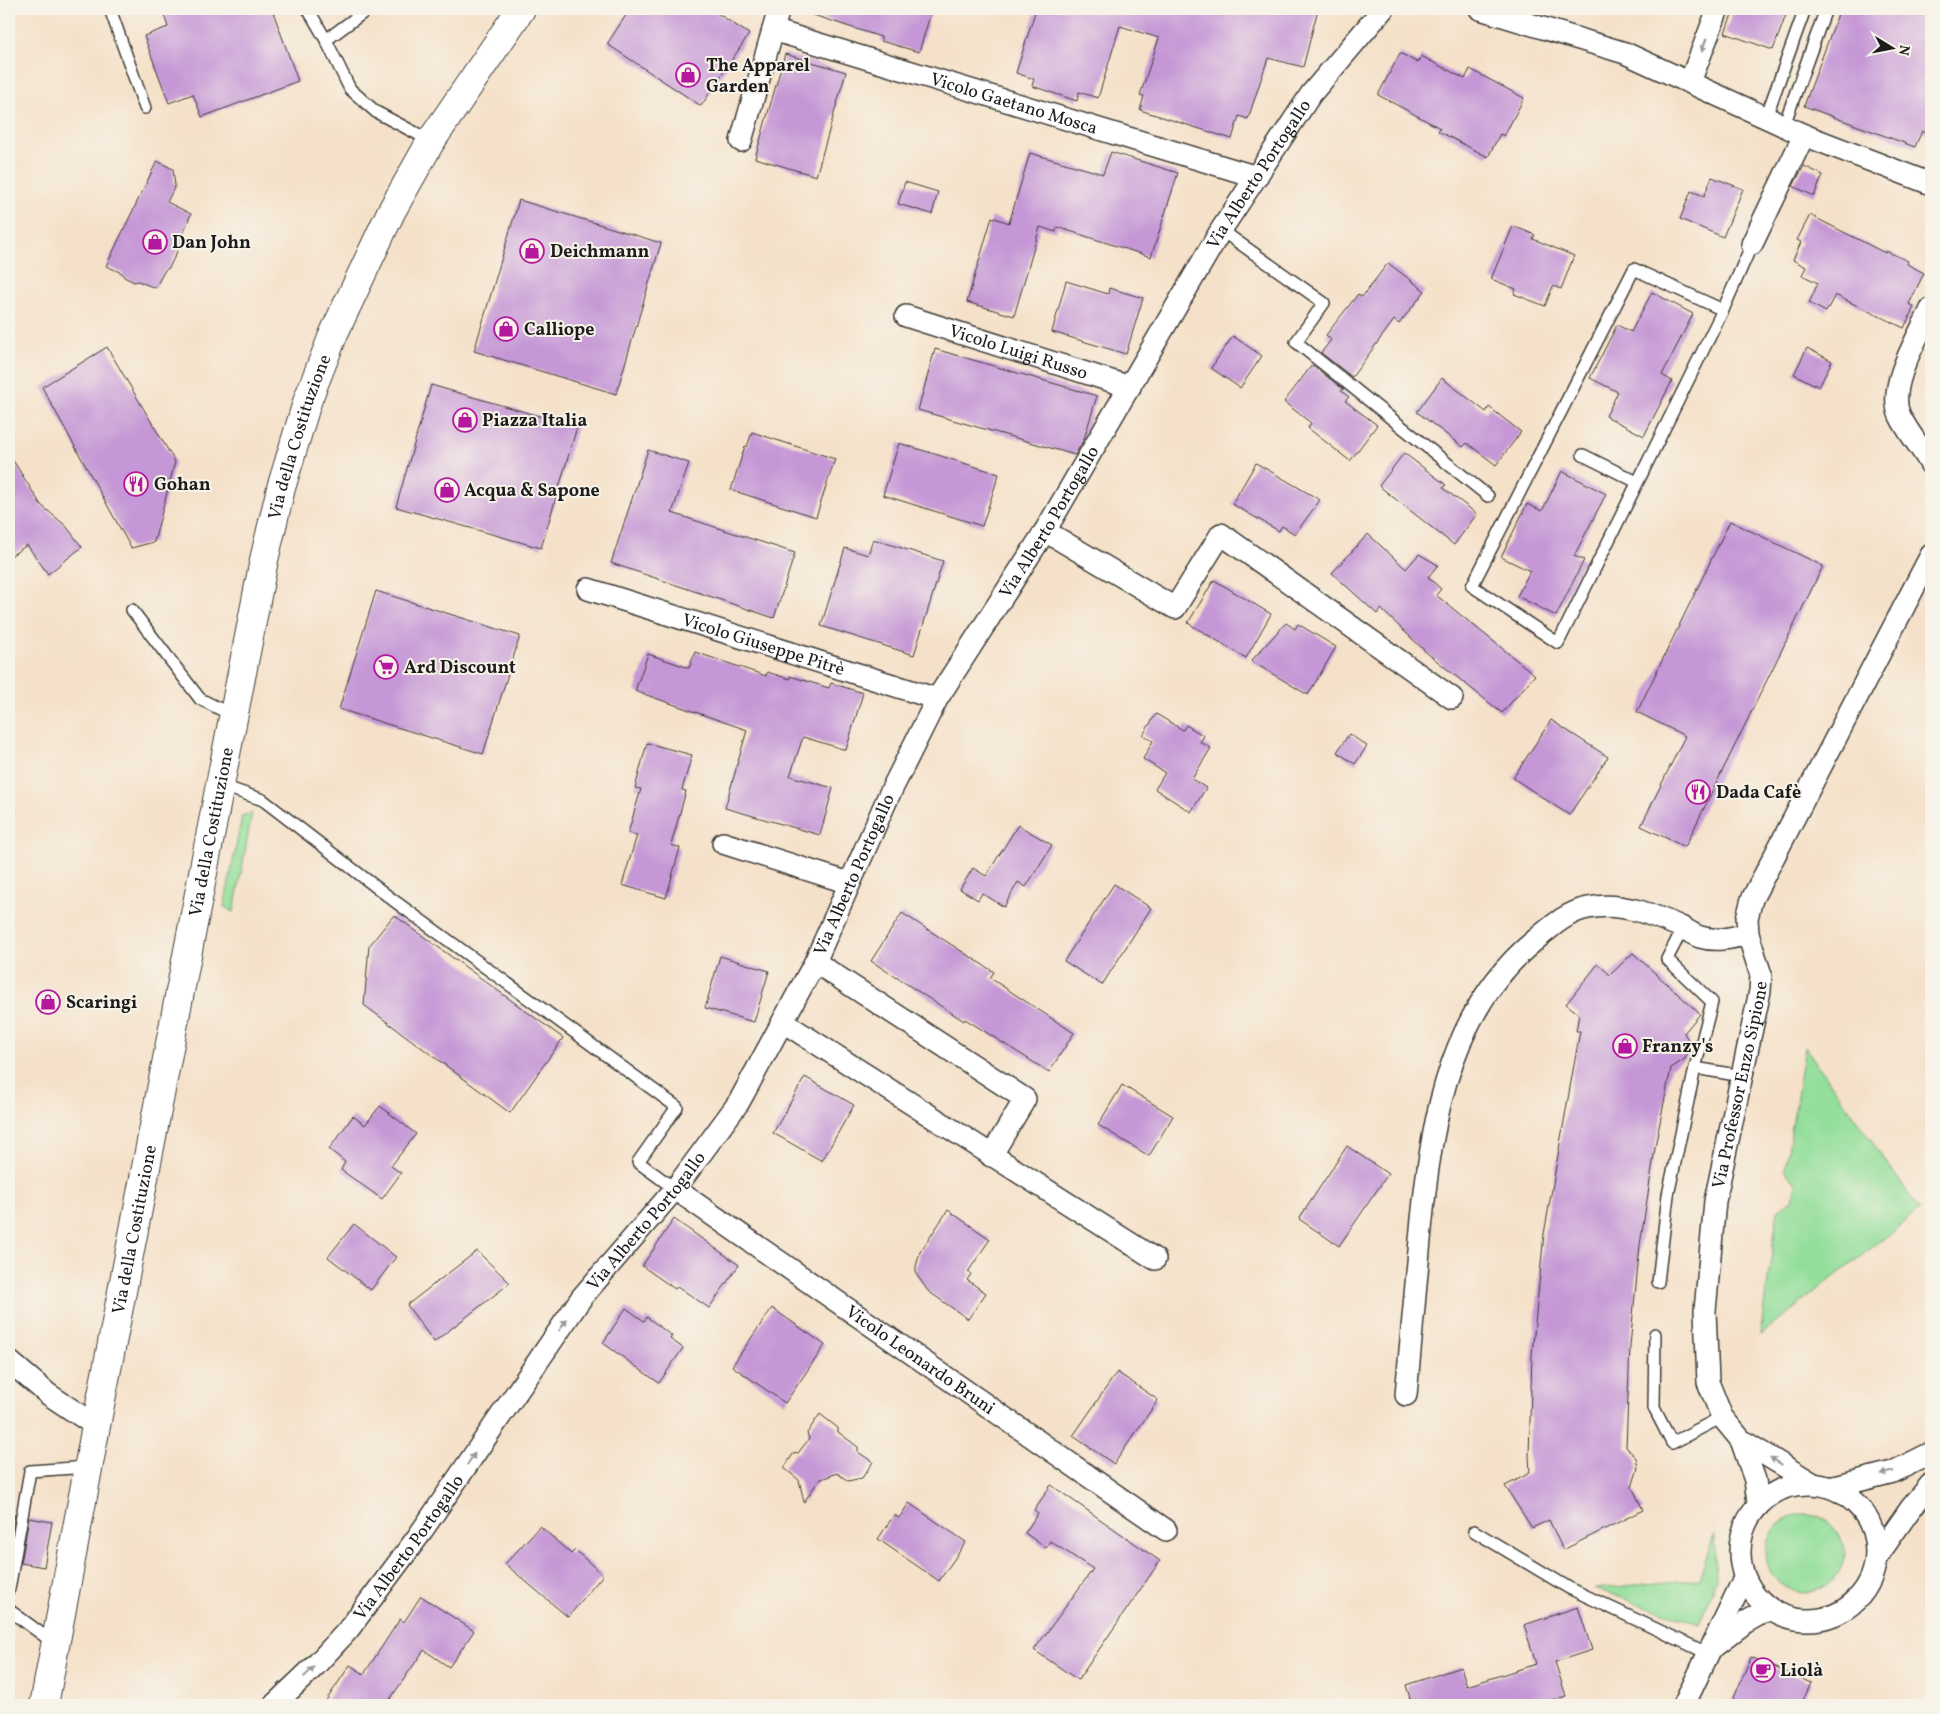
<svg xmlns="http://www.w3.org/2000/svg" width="1940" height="1714" viewBox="0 0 1940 1714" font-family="Vollkorn,serif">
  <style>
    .green { fill: #92de9a; stroke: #577d5b }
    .building { fill: #c597d6 }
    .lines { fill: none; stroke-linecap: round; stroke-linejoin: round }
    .service-casing { stroke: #3d3a36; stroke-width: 14 }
    .minor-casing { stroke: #3d3a36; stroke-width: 24 }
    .secondary-casing { stroke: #3d3a36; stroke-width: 30 }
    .service { stroke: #fff; stroke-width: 11 }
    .minor { stroke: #fff; stroke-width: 21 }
    .secondary { stroke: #fff; stroke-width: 28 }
    .oneway { fill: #999 }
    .labels { text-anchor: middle; stroke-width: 4; stroke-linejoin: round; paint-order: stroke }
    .poi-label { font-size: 18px; font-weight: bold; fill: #1c1c1c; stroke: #f7f3e8; text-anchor: start }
    .street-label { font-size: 18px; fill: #1c1c1c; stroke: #f7f3e8 }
  </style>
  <rect width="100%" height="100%" fill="#f7f3e8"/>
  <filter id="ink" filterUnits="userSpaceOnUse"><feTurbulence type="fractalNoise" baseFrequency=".02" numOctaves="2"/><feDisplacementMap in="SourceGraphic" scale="10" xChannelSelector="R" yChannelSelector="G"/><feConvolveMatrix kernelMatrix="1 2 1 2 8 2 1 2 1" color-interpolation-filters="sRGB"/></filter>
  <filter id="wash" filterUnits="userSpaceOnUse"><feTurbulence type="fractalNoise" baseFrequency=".0096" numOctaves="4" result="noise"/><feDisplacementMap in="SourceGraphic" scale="20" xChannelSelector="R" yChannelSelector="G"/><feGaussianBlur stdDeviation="1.12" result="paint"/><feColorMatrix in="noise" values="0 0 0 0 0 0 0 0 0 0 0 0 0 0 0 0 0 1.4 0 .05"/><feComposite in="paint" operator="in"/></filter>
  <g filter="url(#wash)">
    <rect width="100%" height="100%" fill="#f5e1c9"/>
    <!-- green -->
    <g class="green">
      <path d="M252 813 234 912 224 907 242 816Z"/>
      <path d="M1805 1047 1920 1210 1760 1335 1778 1210 1792 1200 1796 1184 1785 1169Z"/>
      <circle cx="1805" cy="1553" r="39"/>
      <path d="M1714 1534 1716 1579 1699 1624 1594 1589 1699 1579Z"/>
    </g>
    <g id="blocks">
      <!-- building -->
      <g class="building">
        <path d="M162 9H272L298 81 202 117 193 94 169 103 144 36 168 27Z"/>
        <path d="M630 9H711L749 34 701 106 607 44Z"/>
        <path d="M807 9H932L919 52 881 41V37L807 13Z"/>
        <path d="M1036 9H1318L1303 67 1268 58 1248 119 1239 116 1232 139 1140 110 1144 96 1140 95 1159 38 1120 26 1098 98 1079 92 1077 101 1032 86 1034 79 1016 73Z"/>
        <path d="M1734 9H1770L1786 15 1773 50 1725 33Z"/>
        <path d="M1840 9H1931V135L1922 131 1915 147 1804 106Z"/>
        <path d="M1400 53 1418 63 1421 56 1465 79 1470 69 1524 98 1504 136 1500 134 1488 157 1438 131 1440 128 1378 95Z"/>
        <path d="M785 54 846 72 816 176 755 158Z"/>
        <path d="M1111 152 1178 173 1151 257 1057 227 1056 232 1040 227 1014 316 967 302 992 217 1009 223 1030 153 1103 174Z"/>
        <path d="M157 161 173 169 175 186 167 202 191 214 184 231V237L169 268 165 270 155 288 138 281 134 282 124 277 122 273 106 266Z"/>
        <path d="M1804 166 1823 175 1814 196 1793 186Z"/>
        <path d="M1712 177 1743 189 1723 237 1680 219 1691 191 1704 196Z"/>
        <path d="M905 182 938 192 932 214 898 204Z"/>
        <path d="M519 200 661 243 616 394 474 351Z"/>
        <path d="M1810 215 1885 253 1886 251 1908 261 1907 264 1924 273 1909 304 1914 307 1904 328 1835 295 1826 312 1809 303 1818 283 1802 275 1806 267 1793 260 1801 242 1797 240Z"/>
        <path d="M1513 226 1535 235 1533 239 1574 256 1561 289 1553 286 1545 306 1514 294 1516 289 1491 279Z"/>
        <path d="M1388 263 1425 291 1399 324 1394 320 1352 377 1321 353 1331 340 1326 335 1358 294 1362 297Z"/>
        <path d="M1066 281 1108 294 1109 288 1143 298 1126 354 1052 332Z"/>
        <path d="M1652 292 1693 314 1662 375 1672 381 1644 436 1606 416 1618 392 1590 378 1617 325 1631 332Z"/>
        <path d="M1233 336 1262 356 1240 388 1211 368Z"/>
        <path d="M107 347 175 462 154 542 131 548 42 387Z"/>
        <path d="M1807 348 1832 361 1819 387 1794 374Z"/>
        <path d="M935 349 1097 396 1084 439 1075 455 918 410Z"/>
        <path d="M1312 365 1343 389 1341 391 1349 397 1345 401 1377 425 1350 461 1308 428 1311 423 1284 402Z"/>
        <path d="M1442 378 1486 412 1489 407 1521 432 1496 465 1467 443 1463 447 1417 412Z"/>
        <path d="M431 385 577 427 541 548 396 507Z"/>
        <path d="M752 432 835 459 816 517 731 490 745 446 747 447Z"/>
        <path d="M899 443 999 474 982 526 883 495Z"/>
        <path d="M648 450 689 463 672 513 795 553 774 618 611 563Z"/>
        <path d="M1404 453 1446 485 1443 488 1477 514 1454 545 1379 486Z"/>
        <path d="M9 454 41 505 66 526 82 547 48 574 27 545 9 557Z"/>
        <path d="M1256 463 1320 500 1295 534 1282 526 1279 531 1232 504Z"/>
        <path d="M1562 471 1606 494 1574 556 1584 560 1556 616 1517 596 1530 571 1501 557 1527 504 1542 511Z"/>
        <path d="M1730 521 1823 566 1685 847 1641 826 1685 736 1637 712Z"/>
        <path d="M1368 534 1406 569 1419 554 1438 565 1428 577 1441 589 1436 595 1535 675 1502 713 1427 653 1381 609 1377 614 1332 573Z"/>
        <path d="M873 539 943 561 914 655 821 626 845 548 868 555Z"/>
        <path d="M1214 580 1271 614 1246 658 1188 623Z"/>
        <path d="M376 591 520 636 483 754 339 709Z"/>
        <path d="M1286 623 1295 629 1298 624 1336 647 1308 695 1251 661Z"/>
        <path d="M695 652 766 676 767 672 790 679V676L829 688 831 683 863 693 846 750 803 737 790 776 833 788 820 835 725 808 747 730 635 691 648 654 689 668Z"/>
        <path d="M1156 714 1183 730 1186 725 1204 736 1200 742 1211 748 1192 779 1206 788 1191 812 1155 789 1165 773 1143 759 1153 741 1143 735Z"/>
        <path d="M1551 720 1608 757 1569 815 1513 778Z"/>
        <path d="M1349 734 1367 746 1355 764 1337 752Z"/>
        <path d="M647 743 692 755 682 790 686 791 671 845 680 848 666 898 622 885 637 835 628 833 641 789 635 788Z"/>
        <path d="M1018 825 1052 845 1026 887 1018 882 1004 907 982 893 978 900 960 889 973 868 986 876Z"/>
        <path d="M1114 884 1151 908 1102 985 1064 961Z"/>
        <path d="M902 913 994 972 990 978 1074 1033 1049 1072 965 1019 964 1021 871 961Z"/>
        <path d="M394 915 563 1038 510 1113 364 1005 369 946Z"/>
        <path d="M1633 953 1700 1014 1684 1033 1689 1041V1051L1685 1059 1671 1068 1656 1142 1640 1245 1630 1346 1626 1447 1636 1458 1638 1468 1632 1487 1643 1510 1563 1550 1549 1520 1532 1528 1505 1486 1530 1473 1529 1456 1532 1354 1544 1234 1580 1031H1576L1579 1014 1566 1004 1598 964 1610 975Z"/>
        <path d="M720 956 769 971 754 1022 705 1008Z"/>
        <path d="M805 1077 854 1105 822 1161 773 1133Z"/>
        <path d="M1122 1085 1173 1116 1149 1156 1098 1125Z"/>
        <path d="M380 1106 416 1134 391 1166 401 1173 382 1199 341 1170 345 1162 329 1149 353 1116 365 1125Z"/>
        <path d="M1347 1146 1388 1174 1339 1246 1299 1219Z"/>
        <path d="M948 1210 990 1239 968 1272 971 1274 967 1280 986 1293 968 1319 928 1291 916 1274V1266L920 1252Z"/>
        <path d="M674 1219 739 1265 709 1308 677 1286 675 1289 642 1266Z"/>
        <path d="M354 1224 396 1257 371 1290 328 1257Z"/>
        <path d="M477 1251 510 1283 434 1342 407 1305Z"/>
        <path d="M626 1308 644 1321 647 1317 672 1336 670 1339 683 1348 659 1383 603 1343Z"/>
        <path d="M772 1308 825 1345 785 1403 732 1366Z"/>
        <path d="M1117 1372 1158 1400 1114 1464 1073 1436Z"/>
        <path d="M820 1414 838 1428V1432L858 1447V1452L873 1462 862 1478 848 1481 837 1473 819 1480 804 1502 799 1480 784 1468 793 1454 798 1453 809 1439 807 1433Z"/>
        <path d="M1051 1485 1160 1561 1078 1680 1034 1650 1093 1569 1050 1541 1046 1548 1025 1533 1038 1513 1034 1510Z"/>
        <path d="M909 1503 966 1542 939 1581 878 1539 894 1515 899 1518Z"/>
        <path d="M9 1514 15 1515 9 1548Z"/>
        <path d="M29 1518 52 1522 44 1567 21 1563Z"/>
        <path d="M540 1526 571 1554 575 1550 603 1575 568 1617 505 1564Z"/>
        <path d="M421 1596 474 1631 449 1667 424 1650 386 1705H323L350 1665 364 1674 400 1619 404 1622Z"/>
        <path d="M1578 1607 1592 1650 1555 1662 1566 1696 1536 1705H1412L1406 1685 1461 1667 1467 1686 1536 1664 1524 1625Z"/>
        <path d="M1751 1657 1811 1683 1801 1705H1731Z"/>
      </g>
    </g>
  </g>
  <g filter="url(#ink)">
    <use href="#blocks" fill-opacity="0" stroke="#3d3a36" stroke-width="1"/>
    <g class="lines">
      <!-- service casing -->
      <g class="service-casing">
        <g id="service">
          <path d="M110 9 145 108"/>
          <path d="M308 9 326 40 350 89 376 112 431 141"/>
          <path d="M326 40 368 9"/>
          <path d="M1766 117 1805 9"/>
          <path d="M1784 125 1826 9"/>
          <path d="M1221 230 1324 303 1296 342 1488 496"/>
          <path d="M1634 269 1723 310 1558 643 1472 586Z"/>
          <path d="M1723 310 1752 244"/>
          <path d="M1583 455 1637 482"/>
          <path d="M132 610 200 699 234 716"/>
          <path d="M220 785 263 800 393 900 677 1107 638 1162 675 1189"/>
          <path d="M1695 1068 1742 1076"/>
          <path d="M1658 1282 1668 1195 1695 1068 1712 1002 1667 959 1683 928"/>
          <path d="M1655 1334 1654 1408 1672 1443 1722 1417"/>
          <path d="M1474 1531 1569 1588 1709 1654"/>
          <path d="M9 1589 30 1471 88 1467"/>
          <path d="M9 1610 54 1643"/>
        </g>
      </g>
      <!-- minor casing -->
      <g class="minor-casing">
        <g id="minor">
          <path d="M1480 9 1625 53 1804 135 1931 184"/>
          <path id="s1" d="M773 30 1257 177"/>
          <path d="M1690 82 1718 9"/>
          <path d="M741 141 779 9"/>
          <path d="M1752 244 1804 135"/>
          <path d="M1931 309C1919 336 1886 387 1900 416 1908 433 1922 448 1931 465"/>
          <path id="s2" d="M906 316 1130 387"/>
          <path d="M1045 531 1175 608 1221 534 1452 698"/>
          <path id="s3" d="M588 589 937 699"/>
          <path d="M723 843 849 883"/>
          <path d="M815 962 1025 1099 991 1156"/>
          <path d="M783 1022 1155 1259"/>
          <path id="s4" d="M675 1189 1166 1530"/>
          <path d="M9 1361 48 1394 96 1426"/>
          <path d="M1406 1395C1410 1347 1415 1299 1419 1251 1429 1140 1442 1017 1534 941 1551 927 1567 912 1588 908 1621 901 1654 915 1683 928 1688 931 1694 935 1700 937 1716 942 1732 938 1748 934"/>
          <path d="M1741 1440 1755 1480 1758 1503"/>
          <path id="s5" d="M1812 1483 1741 1440 1722 1417 1708 1382 1705 1311 1715 1201 1760 991 1761 975 1748 934 1747 918 1752 899 1931 555"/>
          <circle cx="1808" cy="1552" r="68"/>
          <path d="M1834 1487 1893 1472 1931 1453"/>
          <path d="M1876 1558 1911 1508 1931 1484"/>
          <path d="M1713 1647 1746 1622 1769 1609"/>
          <path id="s6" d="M274 1705 315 1666 348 1630 417 1538 582 1297 675 1189 739 1102 815 962 888 797 937 699 1045 531 1221 230 1311 94 1383 9"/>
          <path d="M1684 1705 1744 1578"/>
        </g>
      </g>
      <!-- secondary casing -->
      <g class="secondary-casing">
        <g id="secondary">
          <path id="s7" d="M44 1705 96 1426 220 785 264 560 281 488 308 399 334 333 391 212 431 141 521 9"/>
        </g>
      </g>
      <!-- service -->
      <use href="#service" class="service"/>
      <!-- minor -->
      <use href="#minor" class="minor"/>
      <!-- secondary -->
      <use href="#secondary" class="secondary"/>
    </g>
    <!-- one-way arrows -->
    <defs><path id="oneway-solid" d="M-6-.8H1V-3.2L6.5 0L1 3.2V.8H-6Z" transform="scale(1.25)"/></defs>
    <g class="oneway">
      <use href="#oneway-solid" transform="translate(1704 45) rotate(111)"/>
      <use href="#oneway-solid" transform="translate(563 1325) rotate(-56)"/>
      <use href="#oneway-solid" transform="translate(471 1459) rotate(-56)"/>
      <use href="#oneway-solid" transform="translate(1776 1461) rotate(-149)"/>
      <use href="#oneway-solid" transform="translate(1887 1473) rotate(165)"/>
      <use href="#oneway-solid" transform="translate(309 1672) rotate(-44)"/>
    </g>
  </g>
  <!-- icons -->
  <defs>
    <g id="shop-ring" transform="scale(1.25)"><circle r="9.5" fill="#f7f3e8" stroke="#b5179e" stroke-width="1.5"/><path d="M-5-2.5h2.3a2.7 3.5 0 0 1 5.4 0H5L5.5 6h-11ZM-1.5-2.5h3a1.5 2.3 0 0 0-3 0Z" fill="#b5179e"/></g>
    <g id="restaurant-ring" transform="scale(1.25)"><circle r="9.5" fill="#f7f3e8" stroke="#b5179e" stroke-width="1.5"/><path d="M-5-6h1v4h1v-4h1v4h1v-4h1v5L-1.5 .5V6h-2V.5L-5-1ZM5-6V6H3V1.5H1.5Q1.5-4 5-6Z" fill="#b5179e"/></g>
    <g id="supermarket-ring" transform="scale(1.25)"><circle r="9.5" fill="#f7f3e8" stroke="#b5179e" stroke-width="1.5"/><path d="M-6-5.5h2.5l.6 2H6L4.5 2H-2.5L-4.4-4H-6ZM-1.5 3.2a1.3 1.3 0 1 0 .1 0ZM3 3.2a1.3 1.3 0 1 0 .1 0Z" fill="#b5179e"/></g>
    <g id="cafe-ring" transform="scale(1.25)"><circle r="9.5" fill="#f7f3e8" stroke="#b5179e" stroke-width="1.5"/><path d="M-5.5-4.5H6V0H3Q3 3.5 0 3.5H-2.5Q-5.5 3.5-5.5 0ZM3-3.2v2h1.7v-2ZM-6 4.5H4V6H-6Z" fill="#b5179e"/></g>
  </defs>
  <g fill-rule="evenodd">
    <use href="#shop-ring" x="688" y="75"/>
    <use href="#shop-ring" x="155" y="242"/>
    <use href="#shop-ring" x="532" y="251"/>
    <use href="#shop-ring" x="506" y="329"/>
    <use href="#shop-ring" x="465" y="420"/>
    <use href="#restaurant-ring" x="136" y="484"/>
    <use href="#shop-ring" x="447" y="490"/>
    <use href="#supermarket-ring" x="386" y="667"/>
    <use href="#restaurant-ring" x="1698" y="792"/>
    <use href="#shop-ring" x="48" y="1002"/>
    <use href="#shop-ring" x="1625" y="1046"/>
    <use href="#cafe-ring" x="1763" y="1670"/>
  </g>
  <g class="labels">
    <!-- poi labels -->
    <g class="poi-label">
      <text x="706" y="71">The Apparel<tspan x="706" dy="21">Garden</tspan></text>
      <text x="172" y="248">Dan John</text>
      <text x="550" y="257">Deichmann</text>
      <text x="524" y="335">Calliope</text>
      <text x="482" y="426">Piazza Italia</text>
      <text x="154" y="490">Gohan</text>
      <text x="464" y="496">Acqua &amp; Sapone</text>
      <text x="404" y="673">Ard Discount</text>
      <text x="1716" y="798">Dada Cafè</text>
      <text x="66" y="1008">Scaringi</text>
      <text x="1642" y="1052">Franzy's</text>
      <text x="1780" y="1676">Liolà</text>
    </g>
    <!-- street labels -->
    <g class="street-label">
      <text dy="6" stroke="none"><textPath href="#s1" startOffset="252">Vicolo Gaetano Mosca</textPath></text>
      <text dy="6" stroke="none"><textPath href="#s6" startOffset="1828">Via Alberto Portogallo</textPath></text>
      <text dy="6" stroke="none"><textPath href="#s2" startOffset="118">Vicolo Luigi Russo</textPath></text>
      <text dy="6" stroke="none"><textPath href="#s7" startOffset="1294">Via della Costituzione</textPath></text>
      <text dy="6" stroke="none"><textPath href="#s6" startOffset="1422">Via Alberto Portogallo</textPath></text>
      <text dy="6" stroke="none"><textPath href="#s3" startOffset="184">Vicolo Giuseppe Pitrè</textPath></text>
      <text dy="6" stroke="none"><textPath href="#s7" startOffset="889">Via della Costituzione</textPath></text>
      <text dy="6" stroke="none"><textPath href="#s6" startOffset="1018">Via Alberto Portogallo</textPath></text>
      <text dy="6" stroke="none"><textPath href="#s5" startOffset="451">Via Professor Enzo Sipione</textPath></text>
      <text dy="6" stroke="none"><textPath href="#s6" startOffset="612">Via Alberto Portogallo</textPath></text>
      <text dy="6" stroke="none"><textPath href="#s7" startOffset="484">Via della Costituzione</textPath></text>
      <text dy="6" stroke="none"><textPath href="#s4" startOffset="299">Vicolo Leonardo Bruni</textPath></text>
      <text dy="6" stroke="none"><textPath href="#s6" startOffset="208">Via Alberto Portogallo</textPath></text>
    </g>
  </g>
  <!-- margin -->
  <rect width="1940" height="1714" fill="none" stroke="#f7f3e8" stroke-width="30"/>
  <!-- north arrow -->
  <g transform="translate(1892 48) rotate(100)" stroke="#f7f3e8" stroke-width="4" paint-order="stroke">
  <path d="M0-4L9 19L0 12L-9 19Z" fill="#1c1c1c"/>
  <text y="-8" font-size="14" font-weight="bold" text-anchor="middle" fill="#1c1c1c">N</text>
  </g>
</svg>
